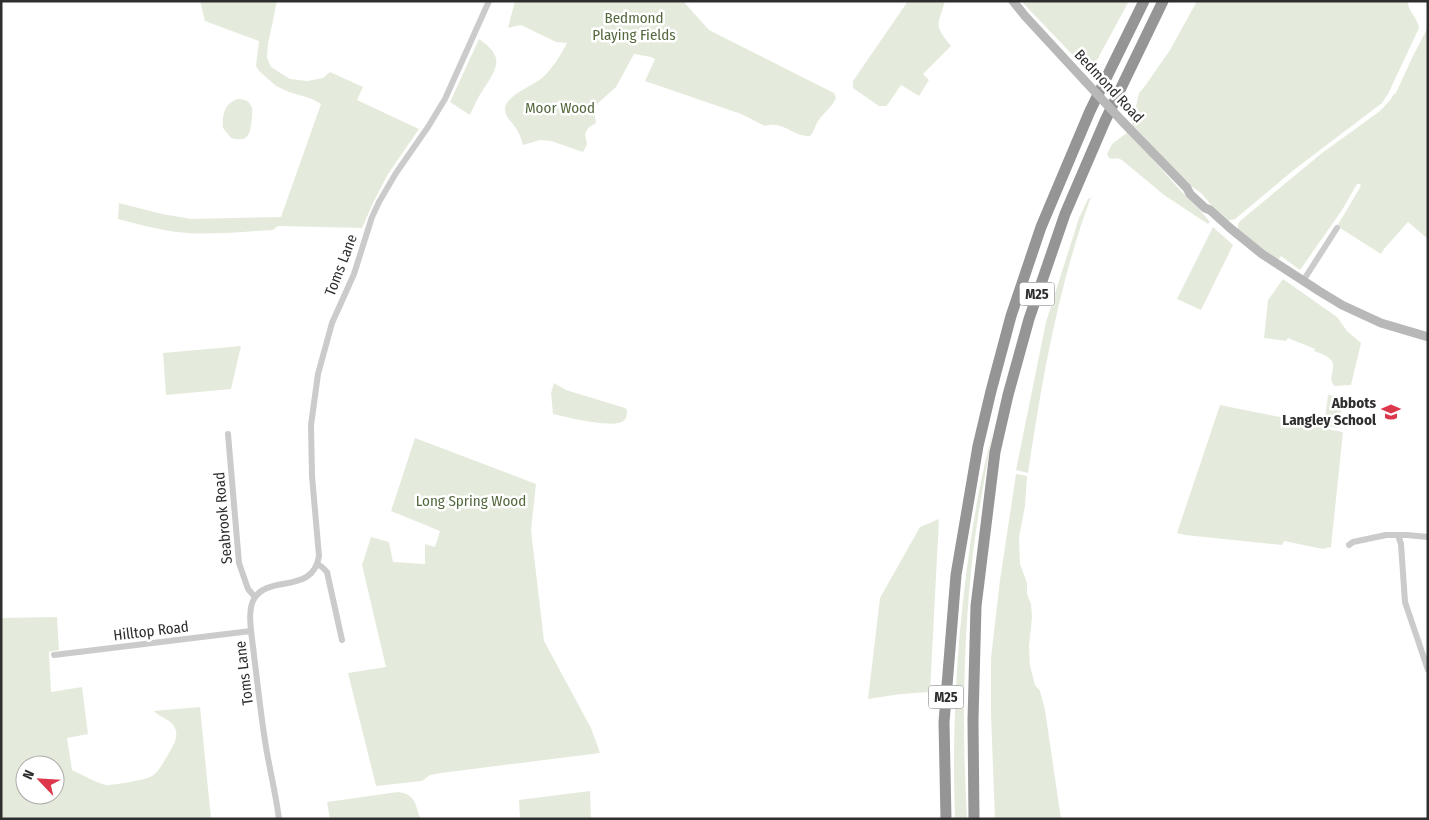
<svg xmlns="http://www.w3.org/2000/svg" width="1429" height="820" viewBox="0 0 1429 820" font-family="'Fira Sans Condensed',sans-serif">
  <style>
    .green { fill: #e5ebdc; fill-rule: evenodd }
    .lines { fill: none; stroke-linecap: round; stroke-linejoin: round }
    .street { stroke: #cbcbcb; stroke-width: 6 }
    .secondary { stroke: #b8b8b8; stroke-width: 9 }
    .highway { stroke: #959595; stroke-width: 11 }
    .secondary-bridge { stroke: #b8b8b8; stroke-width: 9 }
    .labels { text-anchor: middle; stroke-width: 5; stroke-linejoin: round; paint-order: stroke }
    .shield { fill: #fff; stroke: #6d6d6d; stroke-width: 1 }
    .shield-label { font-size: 14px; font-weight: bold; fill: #2e2e2e }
    .park-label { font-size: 15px; fill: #53683d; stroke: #fff }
    .street-label { font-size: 15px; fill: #2e2e2e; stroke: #fff }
    .poi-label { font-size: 15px; font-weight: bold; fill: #2e2e2e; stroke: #fff; text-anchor: end }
  </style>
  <rect width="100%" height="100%" fill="#fff"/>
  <!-- green -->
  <g class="green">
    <path d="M200 1H277L268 44 267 58 271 67 290 79 307 81 323 78 330 72 363 87 357 100 419 129 388 174 373 203 362 228 278 226 273 230C237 232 199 237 164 230 148 227 133 223 118 219L119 203 162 214 191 219 281 217 321 104 312 99 289 92 276 86 259 71 256 66 259 41 205 21Z"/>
    <path d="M515 1H683L709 30 834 93 836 98C832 108 821 114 816 125 814 129 814 132 810 136 792 137 784 120 765 126L741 114 645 81 655 59 651 57 634 54 616 87 596 105 594 112 596 123 588 128 585 134 587 144 583 152 551 141 540 140 523 145C521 138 519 132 515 127 511 121 506 118 505 110 503 97 532 86 542 78 552 69 561 55 567 43L556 42 521 25 508 28Z"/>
    <path d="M908 1H945C938 26 933 23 951 46L923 74 929 80 919 96 901 85 888 104 886 106H879L853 88V81Z"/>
    <path d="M1021 1H1129L1090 73Z"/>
    <path d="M1197 1H1409L1408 4C1410 13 1418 19 1419 28L1388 94 1382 103 1295 169 1235 219 1227 221 1218 213 1201 193 1187 183 1132 124 1139 93 1145 86 1170 50Z"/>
    <path d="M1428 27V239L1408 222 1384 249 1381 254 1337 226 1361 186 1360 184H1357L1342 210 1300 270 1281 256 1277 261 1240 232C1237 228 1237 225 1240 221L1322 153 1380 111 1391 99 1394 94 1396 93 1412 58Z"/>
    <path d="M479 39C505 57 498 67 483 90 478 97 474 106 470 115L450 102Z"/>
    <path d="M238 99C243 99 249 100 251 106 253 109 252 114 252 118 250 133 250 143 231 138L223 128C222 116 224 103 238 99Z"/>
    <path d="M1128 132 1181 191 1199 209 1210 222 1208 224 1164 195 1122 160 1117 158 1113 159 1109 158 1107 154 1112 144Z"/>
    <path d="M1091 197C1058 286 1042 380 1028 473L1016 470 1046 322 1079 218 1088 199Z"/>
    <path d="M1213 227 1233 245 1201 310 1177 299Z"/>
    <path d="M1283 279 1337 317 1347 331 1361 343 1351 385 1335 386C1325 379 1339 367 1330 359 1326 355 1319 353 1314 351L1315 349 1288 338 1286 341 1264 338 1268 300Z"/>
    <path d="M241 346 231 389 166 395 163 353Z"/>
    <path d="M554 383 566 390 625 408 627 410C627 414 627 419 623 421 615 429 566 417 553 414L551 393Z"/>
    <path d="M1328 395 1343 397 1339 428 1324 426Z"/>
    <path d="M1220 405 1320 425 1326 429 1343 432 1331 547 1323 549 1284 541 1282 545 1185 535 1177 533Z"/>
    <path d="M993 430C986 471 978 512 973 553 963 641 962 730 967 819H955C951 711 959 603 978 496 982 474 988 452 993 430Z"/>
    <path d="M415 438 536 484 531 530 544 641 591 728 600 753 441 773 430 775 422 781 376 786 348 673 386 667 362 565 371 537 389 542 393 562 425 564V544L435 547 440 531 391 511Z"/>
    <path d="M1016 474 1027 476 1025 506 1019 537 1020 564 1027 583V594L1031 604 1032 617 1029 646 1030 666 1035 685 1040 691 1045 710 1061 819H995L991 716V658L1000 580Z"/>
    <path d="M939 519 930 692 901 694 868 699 880 598 920 527Z"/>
    <path d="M57 617 59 650 49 652 51 692 82 687 88 734 67 738 72 770C79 773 100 785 107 785 115 785 143 780 150 777 158 774 164 761 169 753 173 746 179 737 175 728 171 719 160 718 154 711L200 707 211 819H1V618ZM25 765H55V795H25Z"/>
    <path d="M590 791 591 819H520L519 800Z"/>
    <path d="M398 792C415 794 415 803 420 818L330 819 327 802Z"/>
  </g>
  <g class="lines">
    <!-- street -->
    <g class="street">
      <path d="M1303 281 1337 228"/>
      <path d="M228 434 239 563 248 589 255 597"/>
      <path d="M1398 535 1401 544 1405 602 1428 670"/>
      <path d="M1349 545 1353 542 1386 535H1407L1428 537"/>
      <path d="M317 564 322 567 327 572 342 640"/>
      <path d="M54 655 251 631"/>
      <path d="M279 819C276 795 270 771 266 747 261 717 258 686 254 656 253 641 246 612 254 599 268 574 313 595 319 556L312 476 311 425 318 374 332 323 354 274 372 217 379 202 396 173 428 127 445 99 489 1"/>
    </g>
    <!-- secondary -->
    <g class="secondary">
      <path d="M1013 1 1025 16 1085 81"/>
      <path d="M1123 122 1187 188 1190 194 1205 208 1210 210 1230 228 1262 254 1319 291 1342 305 1381 323 1428 337"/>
    </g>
    <!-- highway -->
    <g class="highway">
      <path d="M946 819 944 722 956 575 978 446 991 391 1011 316 1041 227 1090 111 1144 1"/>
      <path d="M974 819 973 720 976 606 995 452 1008 395 1029 319 1065 214 1105 121 1163 1"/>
    </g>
    <!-- secondary-bridge -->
    <path class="secondary-bridge" d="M1085 81 1123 122"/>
  </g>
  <!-- icons -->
  <defs>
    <g id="school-bare" transform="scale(1.5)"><path d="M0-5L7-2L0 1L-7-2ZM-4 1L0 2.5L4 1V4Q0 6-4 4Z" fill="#dd374c" stroke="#fff" stroke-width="2.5" paint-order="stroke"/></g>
  </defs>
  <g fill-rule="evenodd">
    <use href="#school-bare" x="1391" y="412"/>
  </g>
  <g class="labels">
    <!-- shield labels -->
    <g class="shield">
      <rect x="1019.5" y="282.5" width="35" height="23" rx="4"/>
      <rect x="928.5" y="685.5" width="35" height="23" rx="4"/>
    </g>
    <g class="shield-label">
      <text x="1037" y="299">M25</text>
      <text x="946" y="702">M25</text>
    </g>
    <!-- park labels -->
    <g class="park-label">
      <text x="634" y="23">Bedmond<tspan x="634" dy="17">Playing Fields</tspan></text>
      <text x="560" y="113">Moor Wood</text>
      <text x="471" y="506">Long Spring Wood</text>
    </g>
    <!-- street labels -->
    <g class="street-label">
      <text transform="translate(1109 86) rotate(47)" y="5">Bedmond Road</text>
      <text transform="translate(341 265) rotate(-69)" y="5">Toms Lane</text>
      <text transform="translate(223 518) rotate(-95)" y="5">Seabrook Road</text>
      <text transform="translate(151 631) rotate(-7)" y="5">Hilltop Road</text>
      <text transform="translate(244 673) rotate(-97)" y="5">Toms Lane</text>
    </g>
    <!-- poi labels -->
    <g class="poi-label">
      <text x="1376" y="408">Abbots<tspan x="1376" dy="17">Langley School</tspan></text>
    </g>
  </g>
  <!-- border -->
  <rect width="1429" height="820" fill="none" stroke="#2e2e2e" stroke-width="5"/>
  <!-- north arrow -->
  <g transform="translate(40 780) rotate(295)"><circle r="24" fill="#ffffff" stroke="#ababab"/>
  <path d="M0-4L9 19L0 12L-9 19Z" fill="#dd374c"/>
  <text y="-8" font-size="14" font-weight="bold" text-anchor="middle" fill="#2e2e2e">N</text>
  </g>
</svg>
